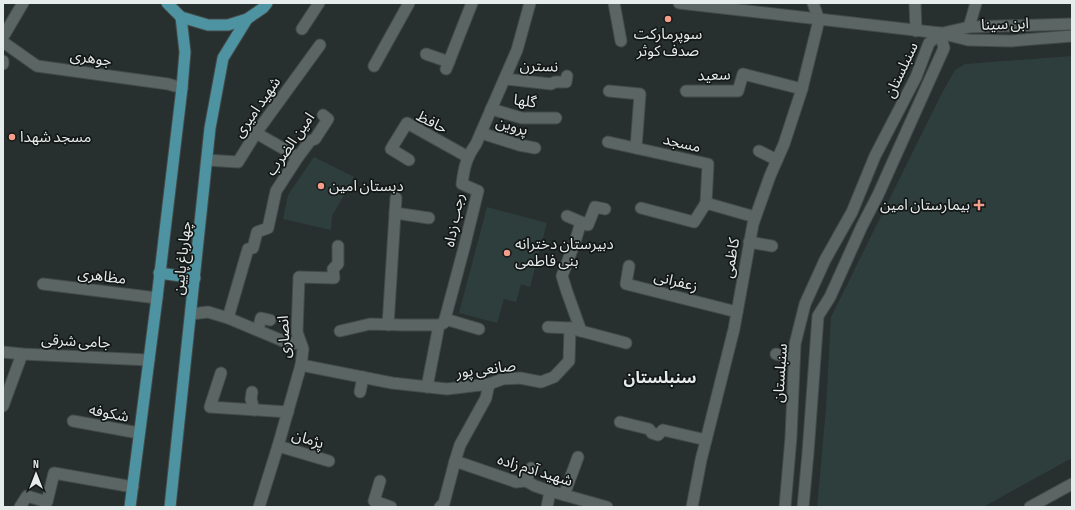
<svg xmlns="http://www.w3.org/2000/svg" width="1075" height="510" viewBox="0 0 1075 510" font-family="'Sofia Sans Condensed','Noto Sans Arabic',sans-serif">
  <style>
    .built { fill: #2e3e3c }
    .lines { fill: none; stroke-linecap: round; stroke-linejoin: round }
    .minor-casing { stroke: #434b4a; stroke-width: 13 }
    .tertiary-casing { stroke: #434b4a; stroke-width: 13 }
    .secondary-casing { stroke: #434b4a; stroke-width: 13 }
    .primary-casing { stroke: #434b4a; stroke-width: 13 }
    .minor { stroke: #5b6563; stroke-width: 11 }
    .tertiary { stroke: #5b6563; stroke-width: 11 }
    .secondary { stroke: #5b6563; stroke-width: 11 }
    .primary { stroke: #4e93a1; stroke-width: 11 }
    .poi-dot { fill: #f49d8b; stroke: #131716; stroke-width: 1.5 }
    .labels { text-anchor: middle; stroke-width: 3.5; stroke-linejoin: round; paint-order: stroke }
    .street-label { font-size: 15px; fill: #e6eceb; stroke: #131716 }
    .poi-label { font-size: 15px; fill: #e6eceb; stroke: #131716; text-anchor: start }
    .neighbourhood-label { font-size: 16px; font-weight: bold; fill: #e6eceb; stroke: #131716 }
  </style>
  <rect width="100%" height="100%" fill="#27302e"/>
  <!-- built -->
  <g class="built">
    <path d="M1072 56V458L983 507H817L826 409 831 317 942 93 955 70 965 64Z"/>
    <path d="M314 157 354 177 332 216 331 230 283 219 288 195Z"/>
    <path d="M487 207 547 223 530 287 521 284 516 302 504 299 497 323 459 313Z"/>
  </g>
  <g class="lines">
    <!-- minor casing -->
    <g class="minor-casing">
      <g id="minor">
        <path d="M614 3 621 41"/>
        <path d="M813 3 819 20"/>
        <path d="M915 3 916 31"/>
        <path d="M969 27 976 3"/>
        <path d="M302 29 319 3"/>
        <path d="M3 37 23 3"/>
        <path d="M3 42 37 66 168 84 182 88"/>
        <path d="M426 54 449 62"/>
        <path d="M3 61V64"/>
        <path d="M374 66 409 3"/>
        <path d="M446 69 472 3"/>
        <path d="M505 79 551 84 555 82H566L567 76"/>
        <path d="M609 91 640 94 636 148"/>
        <path d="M686 91H738L743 74 802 89"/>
        <path d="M491 109 522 118H556"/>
        <path d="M256 133 298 157"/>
        <path d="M481 133 519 145 535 148"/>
        <path d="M608 142 708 164 706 203 755 217"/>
        <path d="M759 151 777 160"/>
        <path d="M207 160 238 162 256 133 320 45"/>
        <path d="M409 160 391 149 407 123 468 157"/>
        <path d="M641 208 694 222 706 203"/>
        <path d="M395 213 429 218"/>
        <path d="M567 216 581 222"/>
        <path d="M749 242 772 246"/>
        <path d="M629 266 626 284 737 312"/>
        <path d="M43 284 157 298"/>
        <path d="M191 314 208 312 228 318 283 341 301 344"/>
        <path d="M228 318 248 249 253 248 257 232 268 228 276 191 298 157 310 141 315 139 328 119 323 115"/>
        <path d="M445 319 479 329"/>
        <path d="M388 325 396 198"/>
        <path d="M548 327 570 328"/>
        <path d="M258 330 261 318 270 320"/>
        <path d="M340 331 370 324 403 325H439"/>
        <path d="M581 331 626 343"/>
        <path d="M776 354 794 359"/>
        <path d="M301 365 392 383 447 389 489 384 503 379 520 378 541 382 554 377 569 361 570 328 581 331 567 292 562 276 575 242 581 222 588 225 595 207 605 209"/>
        <path d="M221 373 210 407 288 412"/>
        <path d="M427 387 439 325 444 323 445 319 464 248 478 191 462 184C464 168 466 158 476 144L517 50 530 3"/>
        <path d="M252 392 251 399 254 410"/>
        <path d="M360 392 363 377"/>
        <path d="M3 406 22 354"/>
        <path d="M73 421 139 433"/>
        <path d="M620 422 649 429 652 433 658 435 663 430 706 440"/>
        <path d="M278 446 329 461"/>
        <path d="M455 461 516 482 526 481 535 486 550 491 607 507"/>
        <path d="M380 481 374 501 391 507"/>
        <path d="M526 481 531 468"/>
        <path d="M564 495 578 457"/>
        <path d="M20 507 27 496 47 502 54 473 133 487"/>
        <path d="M259 507 278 446 301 365 303 349 297 332 299 277 334 278 333 269 338 264V246"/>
        <path d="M440 507 444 503 455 461 460 445 486 398 489 384"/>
        <path d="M547 507 550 491"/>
      </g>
    </g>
    <!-- tertiary casing -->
    <g class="tertiary-casing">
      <g id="tertiary">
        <path d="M3 352 22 354 149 360"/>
        <path d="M692 507 701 460 734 329 753 224 770 176 784 144 802 89 819 20"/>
        <path d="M785 507 791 437 795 344 805 304 825 260 852 212 875 156 916 77 929 43 940 33 944 48 878 195 862 226 830 297 818 316 808 453 803 507"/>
        <path d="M1030 507 1072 484"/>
      </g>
    </g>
    <!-- secondary casing -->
    <g class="secondary-casing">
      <g id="secondary">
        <path d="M679 3 940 33 968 40 1011 41 1072 36"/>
        <path d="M943 33 969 27 1072 24"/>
      </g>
    </g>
    <!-- primary casing -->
    <g class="primary-casing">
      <g id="primary">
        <path d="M167 3 181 17 208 25H228L247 19 263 8 267 3"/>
        <path d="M159 273 195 278"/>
        <path d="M130 507 157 298 182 88 185 52 181 17"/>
        <path d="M170 507 210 128 223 58 247 19"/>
      </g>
    </g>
    <!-- minor -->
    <use href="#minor" class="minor"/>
    <!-- tertiary -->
    <use href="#tertiary" class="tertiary"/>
    <!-- secondary -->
    <use href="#secondary" class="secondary"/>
    <!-- primary -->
    <use href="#primary" class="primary"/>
  </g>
  <!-- markers -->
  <g class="poi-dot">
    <circle cx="668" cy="19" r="4"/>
    <circle cx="12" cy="137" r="4"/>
    <circle cx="321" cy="186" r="4"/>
    <path d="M977 199h4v4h4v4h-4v4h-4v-4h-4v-4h4z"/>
    <circle cx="507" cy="253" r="4"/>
  </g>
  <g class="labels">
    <!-- street labels -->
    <g class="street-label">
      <text transform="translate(1005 24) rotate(-2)" y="5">ابن سینا</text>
      <text transform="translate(91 58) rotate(8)" y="5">جوهری</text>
      <text transform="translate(539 66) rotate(2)" y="5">نسترن</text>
      <text transform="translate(901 70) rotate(-65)" y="5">سنبلستان</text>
      <text transform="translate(714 75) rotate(-2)" y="5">سعید</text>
      <text transform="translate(525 101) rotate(8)" y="5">گلها</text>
      <text transform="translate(257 107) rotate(-55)" y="5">شهید امیری</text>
      <text transform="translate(432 122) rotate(27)" y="5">حافظ</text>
      <text transform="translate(512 126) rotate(16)" y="5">پروین</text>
      <text transform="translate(682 143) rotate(13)" y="5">مسجد</text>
      <text transform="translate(290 144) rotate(-55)" y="5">امین الضرب</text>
      <text transform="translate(454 220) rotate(-79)" y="5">رجب زداه</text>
      <text transform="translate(182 258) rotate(-84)" y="5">چهارباغ پایین</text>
      <text transform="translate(731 258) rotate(-80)" y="5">کاظمی</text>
      <text transform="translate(102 276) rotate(7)" y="5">مظاهری</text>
      <text transform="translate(676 281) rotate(14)" y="5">زعفرانی</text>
      <text transform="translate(284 337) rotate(-93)" y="5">انصاری</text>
      <text transform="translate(76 341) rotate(3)" y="5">جامی شرقی</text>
      <text transform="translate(486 369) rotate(-7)" y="5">صانعی پور</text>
      <text transform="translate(780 373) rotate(-86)" y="5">سنبلستان</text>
      <text transform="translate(109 413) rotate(11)" y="5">شکوفه</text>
      <text transform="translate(308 439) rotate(17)" y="5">پژمان</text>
      <text transform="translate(535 470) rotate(17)" y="5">شهید آدم زاده</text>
    </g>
    <!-- poi labels -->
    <g class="poi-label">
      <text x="668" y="39" text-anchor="middle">سوپرمارکت<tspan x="668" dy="17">صدف کوثر</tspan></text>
      <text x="20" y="142">مسجد شهدا</text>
      <text x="329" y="191">دبستان امین</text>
      <text x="970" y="210" text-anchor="end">بیمارستان امین</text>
      <text x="515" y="249">دبیرستان دخترانه<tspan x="515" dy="17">بنی فاطمی</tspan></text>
    </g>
    <!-- neighbourhood labels -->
    <g class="neighbourhood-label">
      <text x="660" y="383">سنبلستان</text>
    </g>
  </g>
  <!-- border -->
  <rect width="1075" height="510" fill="none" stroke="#e6eceb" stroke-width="8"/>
  <!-- north arrow -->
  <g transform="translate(36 474)" stroke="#131716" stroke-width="3" paint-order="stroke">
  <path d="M0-3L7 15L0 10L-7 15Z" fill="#e6eceb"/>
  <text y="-6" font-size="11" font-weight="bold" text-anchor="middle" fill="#e6eceb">N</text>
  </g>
</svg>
